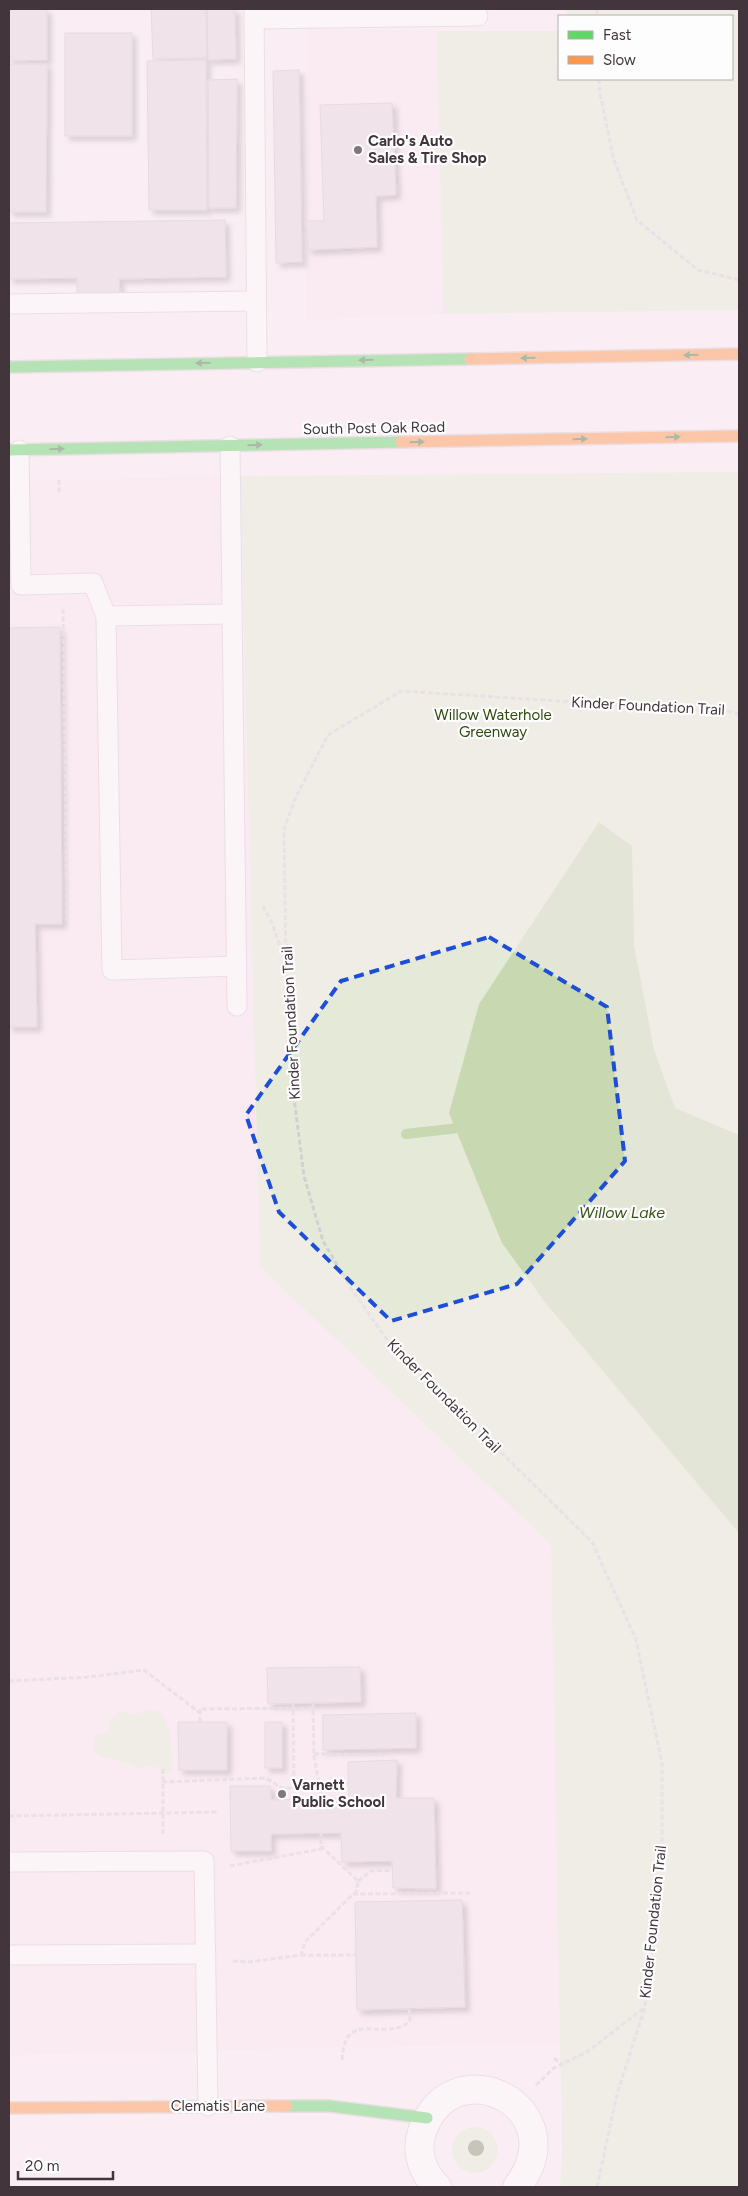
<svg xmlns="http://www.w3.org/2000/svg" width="748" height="2196" viewBox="0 0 748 2196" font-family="Figtree,sans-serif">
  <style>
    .built { fill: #fbe4f0 }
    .green { fill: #e5ead8 }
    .water { fill: #c8d9b2 }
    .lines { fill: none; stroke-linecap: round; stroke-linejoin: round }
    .stream { stroke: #c8d9b2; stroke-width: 10 }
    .building { fill: #e6d5de; stroke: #cdc3c8; filter: url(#shadow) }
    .lane-casing { stroke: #d7ccd2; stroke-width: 21 }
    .street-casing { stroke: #d7ccd2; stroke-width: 30 }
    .fast-casing { stroke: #d7ccd2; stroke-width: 14 }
    .slow-casing { stroke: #d7ccd2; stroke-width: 14 }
    .path { stroke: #d4d0d2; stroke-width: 3; stroke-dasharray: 5 2.5; stroke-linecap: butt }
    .lane { stroke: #fefcfd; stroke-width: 19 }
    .street { stroke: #fefcfd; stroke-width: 28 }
    .fast { stroke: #63d668; stroke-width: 11 }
    .slow { stroke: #ff974d; stroke-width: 11 }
    .tree { fill: #8a9374 }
    .oneway { fill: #4f754e }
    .marked { fill: none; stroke: #1d4ed8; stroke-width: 4; stroke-dasharray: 10 6; stroke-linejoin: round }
    .poi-dot { fill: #82767c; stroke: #fdfdfd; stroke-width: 2 }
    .labels { text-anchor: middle; stroke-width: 4.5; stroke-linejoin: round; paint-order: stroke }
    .poi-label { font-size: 15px; font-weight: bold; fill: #42353c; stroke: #fdfdfd; text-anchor: start }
    .street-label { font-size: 15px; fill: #42353c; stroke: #fdfdfd }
    .park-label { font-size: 15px; fill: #2f490c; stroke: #fdfdfd }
    .water-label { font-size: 16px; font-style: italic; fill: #385318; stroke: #fdfdfd }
  </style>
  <defs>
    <filter id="shadow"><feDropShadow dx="4.5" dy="4.5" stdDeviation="2.5" flood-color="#0004"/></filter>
  </defs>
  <rect width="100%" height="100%" fill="#faeef4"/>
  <!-- built -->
  <g class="built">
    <path d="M308 29 437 31 443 314 306 320Z"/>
    <path d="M240 476 260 1267 551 1545 561 2043 9 2055V481Z"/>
  </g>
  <!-- green -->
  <g class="green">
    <path d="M567 9H739V310L443 314 437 31H559V79H732V16H567Z"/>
    <path d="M739 472V2187H560L562 2149 551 1545 260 1267 240 476Z"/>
    <path d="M120 1710 132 1715C138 1714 146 1710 151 1710 175 1710 171 1756 172 1772L148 1765 140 1769C125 1760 107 1761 92 1752L95 1736 107 1732 112 1717Z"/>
    <circle cx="475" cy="2150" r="23"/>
  </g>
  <!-- water -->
  <path class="water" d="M599 822 632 846 634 945 654 1050 675 1108 739 1135V1533L544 1301 502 1243 449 1113 479 1004Z"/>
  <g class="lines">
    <!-- stream -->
    <path class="stream" d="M406 1134 467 1127"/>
  </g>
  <!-- building -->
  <g class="building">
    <path d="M9 9H47V60L9 61Z"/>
    <path d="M151 9H206L207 58 153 59Z"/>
    <path d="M207 9H235L236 59 208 60Z"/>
    <rect x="65" y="33" width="67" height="103"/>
    <path d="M206 60 207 210H149L147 61Z"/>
    <path d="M9 64H47L46 212H9Z"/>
    <path d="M299 70 302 262 276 263 273 71Z"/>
    <path d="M237 79 236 208H209L208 80Z"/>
    <path d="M392 103 396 195 376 196 377 247 308 250 306 221H324L320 105Z"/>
    <path d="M225 220 226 277 119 279 120 295H77V278L9 279V223Z"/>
    <path d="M60 627 62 924H35L37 1027H9V628Z"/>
    <path d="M360 1667 361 1702 268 1704 267 1668Z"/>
    <path d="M416 1713V1748L323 1750V1715Z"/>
    <path d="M178 1722H227V1770H179Z"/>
    <rect x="265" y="1722" width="17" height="46"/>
    <path d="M397 1760 396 1798H434L436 1889 393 1888 392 1861 342 1862 341 1833 271 1834V1851H231L230 1786H270L271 1800 349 1798 348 1762Z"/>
    <path d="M462 1900 465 2007 357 2010 355 1902Z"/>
  </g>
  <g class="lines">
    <!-- lane casing -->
    <g class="lane-casing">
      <g id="lane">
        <path d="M254 9 257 362"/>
        <path d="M254 19 478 16"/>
        <path d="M9 304 256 301"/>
        <path d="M230 446 237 1006"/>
        <path d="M19 450 21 585 93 583 106 616 112 970 237 966"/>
        <path d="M106 616 232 614"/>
        <path d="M9 1862 204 1861 208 2106"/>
        <path d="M9 1955 206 1954"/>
      </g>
    </g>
    <!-- street casing -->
    <g class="street-casing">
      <path id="street" d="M437 2187C423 2173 415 2152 422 2132 452 2044 578 2108 517 2187"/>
    </g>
    <!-- fast casing -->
    <g class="fast-casing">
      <g id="fast">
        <path d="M9 367 470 359"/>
        <path d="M9 450 401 442"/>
        <path d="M287 2106H329L427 2118"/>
      </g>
    </g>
    <!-- slow casing -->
    <g class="slow-casing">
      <g id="slow">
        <path d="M470 359 739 354"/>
        <path d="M401 442 739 436"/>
        <path d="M9 2108 287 2106"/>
      </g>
    </g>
    <!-- path -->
    <g class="path">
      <path d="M597 9V16"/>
      <path d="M599 79 600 94 614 160 637 220 698 270 739 280"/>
      <path d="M59 480V495"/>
      <path d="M63 609 67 921"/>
      <path d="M263 906 272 923 285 960"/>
      <path d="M9 1681 89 1677 144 1670 200 1713"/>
      <path d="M293 1703 294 1788"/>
      <path d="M313 1703 314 1757 322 1799"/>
      <path d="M200 1722V1709L314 1708"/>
      <path d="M314 1754 384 1755"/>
      <path d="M163 1769V1836"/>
      <path d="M162 1782 266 1778 282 1788H314L349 1783"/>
      <path d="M9 1816 217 1812"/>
      <path d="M321 1846 358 1881 356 1894"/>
      <path d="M230 1866 321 1849V1833"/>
      <path d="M358 1881 371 1871 393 1870"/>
      <path d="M301 1955H356"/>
      <path d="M233 1961 250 1962 301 1955 305 1942 353 1894 470 1893"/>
      <path d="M554 2058 561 2064"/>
      <path d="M342 2060C345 2006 384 2044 410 2021L409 2009"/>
      <path d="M536 2085 554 2068 587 2052 644 2008"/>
      <path d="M597 2187 617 2094 645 2007 662 1862V1763L636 1640 592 1542 457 1409 395 1351 350 1287 323 1241 304 1176 293 1090 286 963 284 829 296 797 328 735 401 691 734 712 739 715"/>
    </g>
    <!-- lane -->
    <use href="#lane" class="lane"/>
    <!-- street -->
    <use href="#street" class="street"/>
    <!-- fast -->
    <use href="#fast" class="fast"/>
    <!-- slow -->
    <use href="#slow" class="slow"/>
  </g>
  <!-- trees -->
  <circle class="tree" cx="476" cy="2148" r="8"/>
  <!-- one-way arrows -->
  <defs><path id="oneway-solid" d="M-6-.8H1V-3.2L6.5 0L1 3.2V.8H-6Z" transform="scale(1.25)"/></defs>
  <g class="oneway">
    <use href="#oneway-solid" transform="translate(691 355) rotate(179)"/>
    <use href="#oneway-solid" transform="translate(528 358) rotate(179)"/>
    <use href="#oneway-solid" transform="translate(366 360) rotate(179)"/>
    <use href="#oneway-solid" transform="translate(203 363) rotate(179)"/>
    <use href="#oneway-solid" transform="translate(673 437) rotate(-1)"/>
    <use href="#oneway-solid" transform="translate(580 439) rotate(-1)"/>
    <use href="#oneway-solid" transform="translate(417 442) rotate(-1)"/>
    <use href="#oneway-solid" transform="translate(255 445) rotate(-1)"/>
    <use href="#oneway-solid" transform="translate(57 449) rotate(-1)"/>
  </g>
  <!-- marked area -->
  <path d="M0 0H748V2196H0ZM489 937 607 1007 625 1161 517 1284 391 1321 279 1212 246 1115 341 981Z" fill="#faeef4" fill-opacity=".55" fill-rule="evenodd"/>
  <path class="marked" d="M489 937 607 1007 625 1161 517 1284 391 1321 279 1212 246 1115 341 981Z"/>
  <!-- markers -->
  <g class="poi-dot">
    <circle cx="358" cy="150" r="5"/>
    <circle cx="282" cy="1794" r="5"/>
  </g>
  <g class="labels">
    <!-- poi labels -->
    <g class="poi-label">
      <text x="368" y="146">Carlo's Auto<tspan x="368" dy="17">Sales &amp; Tire Shop</tspan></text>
      <text x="292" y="1790">Varnett<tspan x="292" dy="17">Public School</tspan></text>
    </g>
    <!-- street labels -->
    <g class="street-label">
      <text transform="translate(374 428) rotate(-1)" y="5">South Post Oak Road</text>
      <text transform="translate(648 706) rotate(3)" y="5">Kinder Foundation Trail</text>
      <text transform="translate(291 1023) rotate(-93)" y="5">Kinder Foundation Trail</text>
      <text transform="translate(444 1396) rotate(45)" y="5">Kinder Foundation Trail</text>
      <text transform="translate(653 1922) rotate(-84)" y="5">Kinder Foundation Trail</text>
      <text x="218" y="2111">Clematis Lane</text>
    </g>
    <!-- park labels -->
    <g class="park-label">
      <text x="493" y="720">Willow Waterhole<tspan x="493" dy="17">Greenway</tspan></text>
    </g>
    <!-- water labels -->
    <g class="water-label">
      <text x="622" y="1218">Willow Lake</text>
    </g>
  </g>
  <!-- border -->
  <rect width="748" height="2196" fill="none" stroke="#42353c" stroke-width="20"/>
  <!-- legend -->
  <rect x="558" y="15" width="175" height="65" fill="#fdfdfd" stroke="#b2adb0"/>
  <rect x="568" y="31" width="25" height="8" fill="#63d668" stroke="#b2adb0"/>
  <text x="603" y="40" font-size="15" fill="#42353c">Fast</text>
  <rect x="568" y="56" width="25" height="8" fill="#ff974d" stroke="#b2adb0"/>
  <text x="603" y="65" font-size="15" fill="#42353c">Slow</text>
  <!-- scale -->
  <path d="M18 2171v8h95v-8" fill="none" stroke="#42353c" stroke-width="2.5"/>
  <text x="25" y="2171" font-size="15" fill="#42353c" stroke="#fdfdfd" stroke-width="4" paint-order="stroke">20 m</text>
</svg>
